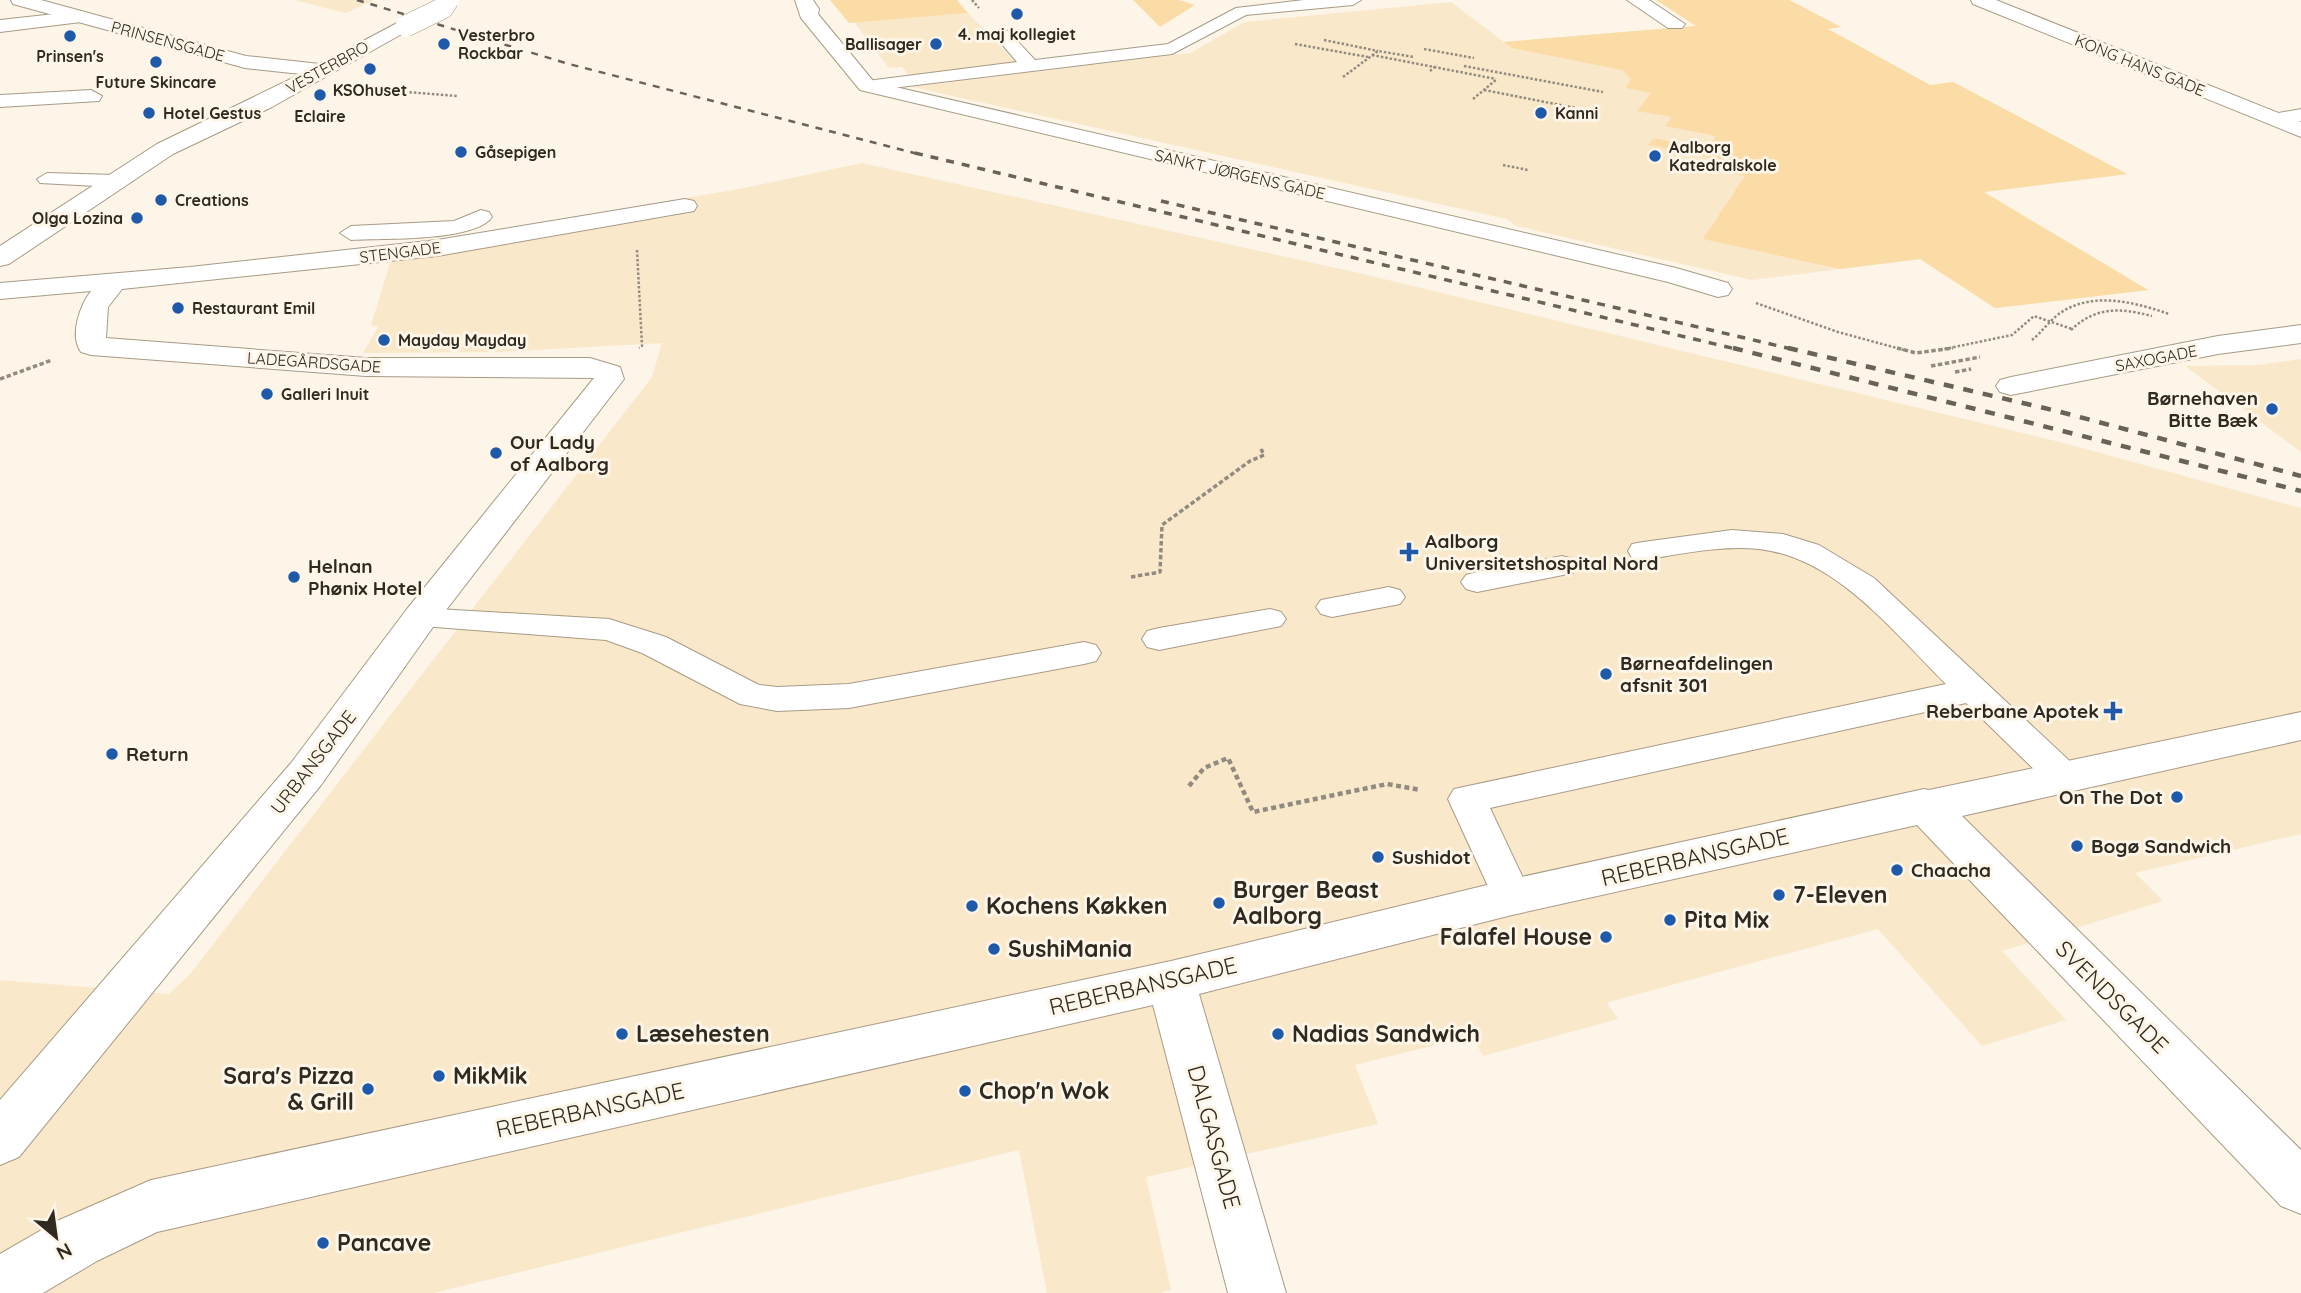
<svg xmlns="http://www.w3.org/2000/svg" width="2301" height="1293" viewBox="0 0 2301 1293" font-family="Quicksand,sans-serif">
  <style>
    .built { fill: #fae8ca }
    .green { fill: #fbdca6 }
    .lines { fill: none; stroke-linecap: round; stroke-linejoin: round }
    .service-casing { stroke: #a79b85; stroke-width: 2 }
    .pedestrian-casing { stroke: #a79b85; stroke-width: 2 }
    .minor-casing { stroke: #a79b85; stroke-width: 2 }
    .secondary-casing { stroke: #a79b85; stroke-width: 2 }
    .path-far2 { stroke: #928c80; stroke-width: 2.5; stroke-dasharray: 2.5 2; stroke-linecap: butt }
    .path-far1 { stroke: #928c80; stroke-width: 3.5; stroke-dasharray: 4.5 2.5; stroke-linecap: butt }
    .path { stroke: #928c80; stroke-width: 4.5; stroke-dasharray: 5 3.5; stroke-linecap: butt }
    .service { fill: #fff; fill-rule: evenodd }
    .pedestrian { fill: #fff; fill-rule: evenodd }
    .minor { fill: #fff; fill-rule: evenodd }
    .secondary { fill: #fff; fill-rule: evenodd }
    .rail-far2 { stroke: #686258; stroke-width: 2.5; stroke-dasharray: 7 7; stroke-linecap: butt }
    .rail-far1 { stroke: #686258; stroke-width: 3.5; stroke-dasharray: 8 8; stroke-linecap: butt }
    .rail { stroke: #686258; stroke-width: 4.5; stroke-dasharray: 10 10; stroke-linecap: butt }
    .secondary-bridge-casing { stroke: #a79b85; stroke-width: 22; stroke-linecap: butt }
    .path-bridge { stroke: #928c80; stroke-width: 2.5; stroke-dasharray: 2.5 2; stroke-linecap: butt }
    .secondary-bridge { stroke: #fff; stroke-width: 21 }
    .poi-dot { fill: #1e59aa; stroke: #fdf5e7; stroke-width: 2.5 }
    .labels { text-anchor: middle; stroke-width: 6; stroke-linejoin: round; paint-order: stroke }
    .far-poi-label { font-size: 16px; font-weight: bold; fill: #2f2a21; stroke: #fdf5e7; text-anchor: start }
    .far-street-label { font-size: 16px; fill: #2f2a21; stroke: #fdf5e7 }
    .poi-label { font-size: 19px; font-weight: bold; fill: #2f2a21; stroke: #fdf5e7; text-anchor: start }
    .street-label { font-size: 19px; fill: #2f2a21; stroke: #fdf5e7 }
    .near-street-label { font-size: 23px; fill: #2f2a21; stroke: #fdf5e7 }
    .near-poi-label { font-size: 23px; font-weight: bold; fill: #2f2a21; stroke: #fdf5e7; text-anchor: start }
  </style>
  <rect width="100%" height="100%" fill="#fdf5e7"/>
  <!-- built -->
  <g class="built">
    <path d="M295 0H374L346 13Z"/>
    <path d="M1656 0H1789L1841 27 1828 29 1930 85 1953 82 2127 174 1984 192 2148 290 1995 308 1920 259 1752 280 1516 226 1507 219 912 87 1190 53 1245 22 1451 2 1504 42 1696 26Z"/>
    <path d="M968 13 1017 64 911 78 902 67 889 68 854 22Z"/>
    <path d="M862 163 1363 274 2060 442 2301 508V834L2135 873 2163 901 2002 951 2066 1020 1982 1046 1878 929 1620 999 1607 1003 1618 1019 1483 1056 1472 1036 1355 1065 1378 1124 1146 1177 1171 1290 1160 1293H1047L1019 1150 434 1293H0V980L169 994 191 973 652 377 662 343 498 352 363 353 378 327 371 325 389 267 387 249 739 189Z"/>
    <path d="M2301 359V452L2185 366 2259 365Z"/>
  </g>
  <!-- green -->
  <g class="green">
    <path d="M830 0H957L968 13 849 23Z"/>
    <path d="M1133 0H1179L1195 5 1160 27Z"/>
    <path d="M1656 0H1789L1841 27 1828 29 1930 85 1953 82 2127 174 1984 192 2148 290 1995 308 1920 259 1840 269 1703 239 1745 176 1717 170 1723 160 1648 145 1654 138 1707 149 1716 136 1665 126 1672 117 1637 111 1651 93 1626 88 1631 79 1622 70 1512 48 1504 42 1696 26Z"/>
  </g>
  <g class="lines">
    <!-- service casing -->
    <g class="service-casing">
      <g id="service">
        <path d="M1304 0H1361L1353 5 1246 15 1172 54 867 91 858 86 867 81 1017 62 994 35 1002 30 1008 31 1035 60 1168 44 1236 8Z"/>
        <path d="M2301 109V121L2274 125 2264 119 2267 115Z"/>
        <path d="M47 173 116 175 126 181 116 187 40 183 37 179Z"/>
        <path d="M481 210 489 212 492 217C475 242 381 238 351 240L340 233 351 226 454 221Z"/>
        <path d="M1732 530 1783 534 1819 545 1874 578 2075 766 2080 775 2075 784 2062 788 2049 784 1966 703 1490 808 1532 897 1526 908 1512 913 1498 908 1448 799 1454 789 1946 684C1893 632 1837 558 1759 549 1721 545 1681 554 1643 560L1632 558 1628 551 1632 544 1643 542Z"/>
        <path d="M1562 556 1573 559 1578 566 1573 573 1477 592 1466 589 1461 582 1466 575 1477 572Z"/>
        <path d="M1389 587 1400 590 1405 597 1400 604 1332 617 1321 614 1316 607 1321 600Z"/>
        <path d="M420 608 609 619 666 637 759 685 777 687 849 684 1084 642 1096 645 1101 653 1096 661 1084 664 849 708 777 711 740 704 642 653 606 640 409 625 404 618 409 611Z"/>
        <path d="M1270 609 1281 612 1286 619 1281 626 1159 650 1147 647 1142 639 1147 631 1159 628Z"/>
      </g>
    </g>
    <!-- pedestrian casing -->
    <g class="pedestrian-casing">
      <path id="pedestrian" d="M82 11 91 17 89 21 0 32V20Z"/>
    </g>
    <!-- minor casing -->
    <g class="minor-casing">
      <g id="minor">
        <path d="M795 0H813L819 9 818 14 874 82 1676 268 1728 283 1732 289 1728 295 1718 297 1668 282 860 90 801 18Z"/>
        <path d="M1627 0H1649L1685 24 1682 28H1668Z"/>
        <path d="M1971 0H1996L2301 122V137L1973 4Z"/>
        <path d="M91 90 102 96 99 101 0 107V95Z"/>
        <path d="M685 199 694 201 697 206 694 211 437 256 122 289 108 307 106 338 366 358H590L620 367 624 379 433 627 321 785 19 1157 0 1165V1100L291 763 407 609 594 378 366 376 91 355 81 352C69 336 80 305 91 291L0 299V283L190 267 437 240Z"/>
        <path d="M2301 325V343L2218 354 2011 395 2000 392 1996 386 2000 380 2011 377 2218 336Z"/>
        <path d="M2301 712V740L1962 816 2301 1150V1214L2281 1206 1917 825 1512 915 1199 994 1286 1293H1228L1153 1005 157 1232 97 1261 43 1293H0V1254L57 1221 151 1180 1171 961 1512 879 1924 789 1929 790Z"/>
      </g>
    </g>
    <!-- secondary casing -->
    <g class="secondary-casing">
      <path id="secondary" d="M11 0H41L246 56 320 64 399 22 406 20 416 26 272 107 173 154 9 264 0 266V246L157 144 301 74 245 68 13 4Z"/>
    </g>
    <!-- path-far2 -->
    <g class="path-far2">
      <path d="M972 0 979 8"/>
      <path d="M1324 40 1378 51"/>
      <path d="M1295 44 1368 57"/>
      <path d="M1424 49 1474 58"/>
      <path d="M1372 55 1496 79"/>
      <path d="M1464 66 1603 92"/>
      <path d="M1343 77 1378 51 1414 57"/>
      <path d="M369 89 457 96"/>
      <path d="M1484 90 1586 110"/>
      <path d="M1473 99 1497 79"/>
      <path d="M1503 165 1528 170"/>
      <path d="M637 250 642 346 639 348"/>
      <path d="M1756 303 1838 332 1904 350"/>
      <path d="M2071 330C2096 306 2121 308 2152 316"/>
      <path d="M2032 340C2043 331 2052 317 2065 310 2097 292 2137 303 2169 314"/>
      <path d="M1940 350 2012 335 2034 316 2072 329"/>
    </g>
    <!-- path-far1 -->
    <g class="path-far1">
      <path d="M1897 348 1916 353 1953 348"/>
      <path d="M1931 366 1980 357"/>
      <path d="M1955 372 1971 369"/>
      <path d="M0 379 52 360"/>
      <path d="M1131 577 1160 572 1162 525 1250 461 1264 455 1261 449"/>
    </g>
    <!-- path -->
    <path class="path" d="M1189 786 1204 768 1228 758 1253 812 1387 784 1421 790"/>
    <!-- service -->
    <use href="#service" class="service"/>
    <!-- pedestrian -->
    <use href="#pedestrian" class="pedestrian"/>
    <!-- minor -->
    <use href="#minor" class="minor"/>
    <!-- secondary -->
    <use href="#secondary" class="secondary"/>
    <!-- rail-far2 -->
    <path class="rail-far2" d="M357 0 569 64 922 155"/>
    <!-- rail-far1 -->
    <g class="rail-far1">
      <path d="M915 153 1740 350"/>
      <path d="M1161 201 1796 350"/>
    </g>
    <!-- rail -->
    <g class="rail">
      <path d="M1733 348 2301 491"/>
      <path d="M1788 348 2057 411 2301 476"/>
    </g>
    <!-- secondary-bridge casing -->
    <g class="secondary-bridge-casing">
      <path id="secondary-bridge" d="M406 26 443 8 448 0"/>
    </g>
    <!-- path-bridge -->
    <path class="path-bridge" d="M1430 71 1437 65"/>
    <!-- secondary-bridge -->
    <use href="#secondary-bridge" class="secondary-bridge"/>
  </g>
  <!-- markers -->
  <g class="poi-dot">
    <circle cx="1017" cy="14" r="7"/>
    <circle cx="70" cy="36" r="7"/>
    <circle cx="444" cy="44" r="7"/>
    <circle cx="936" cy="44" r="7"/>
    <circle cx="156" cy="62" r="7"/>
    <circle cx="370" cy="69" r="7"/>
    <circle cx="320" cy="95" r="7"/>
    <circle cx="149" cy="113" r="7"/>
    <circle cx="1541" cy="113" r="7"/>
    <circle cx="461" cy="152" r="7"/>
    <circle cx="1655" cy="156" r="7"/>
    <circle cx="161" cy="200" r="7"/>
    <circle cx="137" cy="218" r="7"/>
    <circle cx="178" cy="308" r="7"/>
    <circle cx="384" cy="340" r="7"/>
    <circle cx="267" cy="394" r="7"/>
    <circle cx="2272" cy="409" r="7"/>
    <circle cx="496" cy="453" r="7"/>
    <path d="M1405.5 541.5h7v7h7v7h-7v7h-7v-7h-7v-7h7z"/>
    <circle cx="294" cy="577" r="7"/>
    <circle cx="1606" cy="674" r="7"/>
    <path d="M2109.5 700.5h7v7h7v7h-7v7h-7v-7h-7v-7h7z"/>
    <circle cx="112" cy="754" r="7"/>
    <circle cx="2177" cy="797" r="7"/>
    <circle cx="2077" cy="846" r="7"/>
    <circle cx="1378" cy="857" r="7"/>
    <circle cx="1897" cy="870" r="7"/>
    <circle cx="1779" cy="895" r="7"/>
    <circle cx="1219" cy="903" r="7"/>
    <circle cx="972" cy="906" r="7"/>
    <circle cx="1670" cy="920" r="7"/>
    <circle cx="1606" cy="937" r="7"/>
    <circle cx="994" cy="949" r="7"/>
    <circle cx="622" cy="1034" r="7"/>
    <circle cx="1278" cy="1034" r="7"/>
    <circle cx="439" cy="1076" r="7"/>
    <circle cx="368" cy="1089" r="7"/>
    <circle cx="965" cy="1091" r="7"/>
    <circle cx="323" cy="1243" r="7"/>
  </g>
  <g class="labels">
    <!-- far-poi labels -->
    <g class="far-poi-label">
      <text x="1017" y="40" text-anchor="middle">4. maj kollegiet</text>
      <text x="458" y="41">Vesterbro<tspan x="458" dy="18">Rockbar</tspan></text>
      <text x="922" y="50" text-anchor="end">Ballisager</text>
      <text x="70" y="62" text-anchor="middle">Prinsen's</text>
      <text x="156" y="88" text-anchor="middle">Future Skincare</text>
      <text x="370" y="96" text-anchor="middle">KSOhuset</text>
      <text x="163" y="119">Hotel Gestus</text>
      <text x="1555" y="119">Kanni</text>
      <text x="320" y="122" text-anchor="middle">Eclaire</text>
      <text x="1669" y="153">Aalborg<tspan x="1669" dy="18">Katedralskole</tspan></text>
      <text x="475" y="158">Gåsepigen</text>
      <text x="175" y="206">Creations</text>
      <text x="123" y="224" text-anchor="end">Olga Lozina</text>
      <text x="192" y="314">Restaurant Emil</text>
      <text x="398" y="346">Mayday Mayday</text>
      <text x="281" y="400">Galleri Inuit</text>
    </g>
    <!-- far-street labels -->
    <g class="far-street-label">
      <text transform="translate(168 41) rotate(15)" y="6">PRINSENSGADE</text>
      <text transform="translate(2140 65) rotate(22)" y="6">KONG HANS GADE</text>
      <text transform="translate(327 67) rotate(-29)" y="6">VESTERBRO</text>
      <text transform="translate(1240 174) rotate(13)" y="6">SANKT JØRGENS GADE</text>
      <text transform="translate(400 252) rotate(-7)" y="6">STENGADE</text>
      <text transform="translate(2156 358) rotate(-11)" y="6">SAXOGADE</text>
      <text transform="translate(314 362) rotate(4)" y="6">LADEGÅRDSGADE</text>
    </g>
    <!-- poi labels -->
    <g class="poi-label">
      <text x="2258" y="405" text-anchor="end">Børnehaven<tspan x="2258" dy="22">Bitte Bæk</tspan></text>
      <text x="510" y="449">Our Lady<tspan x="510" dy="22">of Aalborg</tspan></text>
      <text x="1425" y="548">Aalborg<tspan x="1425" dy="22">Universitetshospital Nord</tspan></text>
      <text x="308" y="573">Helnan<tspan x="308" dy="22">Phønix Hotel</tspan></text>
      <text x="1620" y="670">Børneafdelingen<tspan x="1620" dy="22">afsnit 301</tspan></text>
      <text x="2099" y="718" text-anchor="end">Reberbane Apotek</text>
      <text x="126" y="761">Return</text>
      <text x="2163" y="804" text-anchor="end">On The Dot</text>
      <text x="2091" y="853">Bogø Sandwich</text>
      <text x="1392" y="864">Sushidot</text>
      <text x="1911" y="877">Chaacha</text>
    </g>
    <!-- street labels -->
    <g class="street-label">
      <text transform="translate(313 762) rotate(-52)" y="7">URBANSGADE</text>
    </g>
    <!-- near-street labels -->
    <g class="near-street-label">
      <text transform="translate(1695 857) rotate(-13)" y="8">REBERBANSGADE</text>
      <text transform="translate(1143 986) rotate(-13)" y="8">REBERBANSGADE</text>
      <text transform="translate(2112 997) rotate(45)" y="8">SVENDSGADE</text>
      <text transform="translate(590 1110) rotate(-12)" y="8">REBERBANSGADE</text>
      <text transform="translate(1214 1137) rotate(75)" y="8">DALGASGADE</text>
    </g>
    <!-- near-poi labels -->
    <g class="near-poi-label">
      <text x="1233" y="898">Burger Beast<tspan x="1233" dy="26">Aalborg</tspan></text>
      <text x="1793" y="903">7-Eleven</text>
      <text x="986" y="914">Kochens Køkken</text>
      <text x="1684" y="928">Pita Mix</text>
      <text x="1592" y="945" text-anchor="end">Falafel House</text>
      <text x="1008" y="957">SushiMania</text>
      <text x="636" y="1042">Læsehesten</text>
      <text x="1292" y="1042">Nadias Sandwich</text>
      <text x="354" y="1084" text-anchor="end">Sara's Pizza<tspan x="354" dy="26">&amp; Grill</tspan></text>
      <text x="453" y="1084">MikMik</text>
      <text x="979" y="1099">Chop'n Wok</text>
      <text x="337" y="1251">Pancave</text>
    </g>
  </g>
  <!-- north arrow -->
  <g transform="translate(56 1237) rotate(151)" stroke="#fdf5e7" stroke-width="5" paint-order="stroke">
  <path d="M0-5L12 26L0 18L-12 26Z" fill="#2f2a21"/>
  <text y="-10" font-size="19" font-weight="bold" text-anchor="middle" fill="#2f2a21">N</text>
  </g>
</svg>
